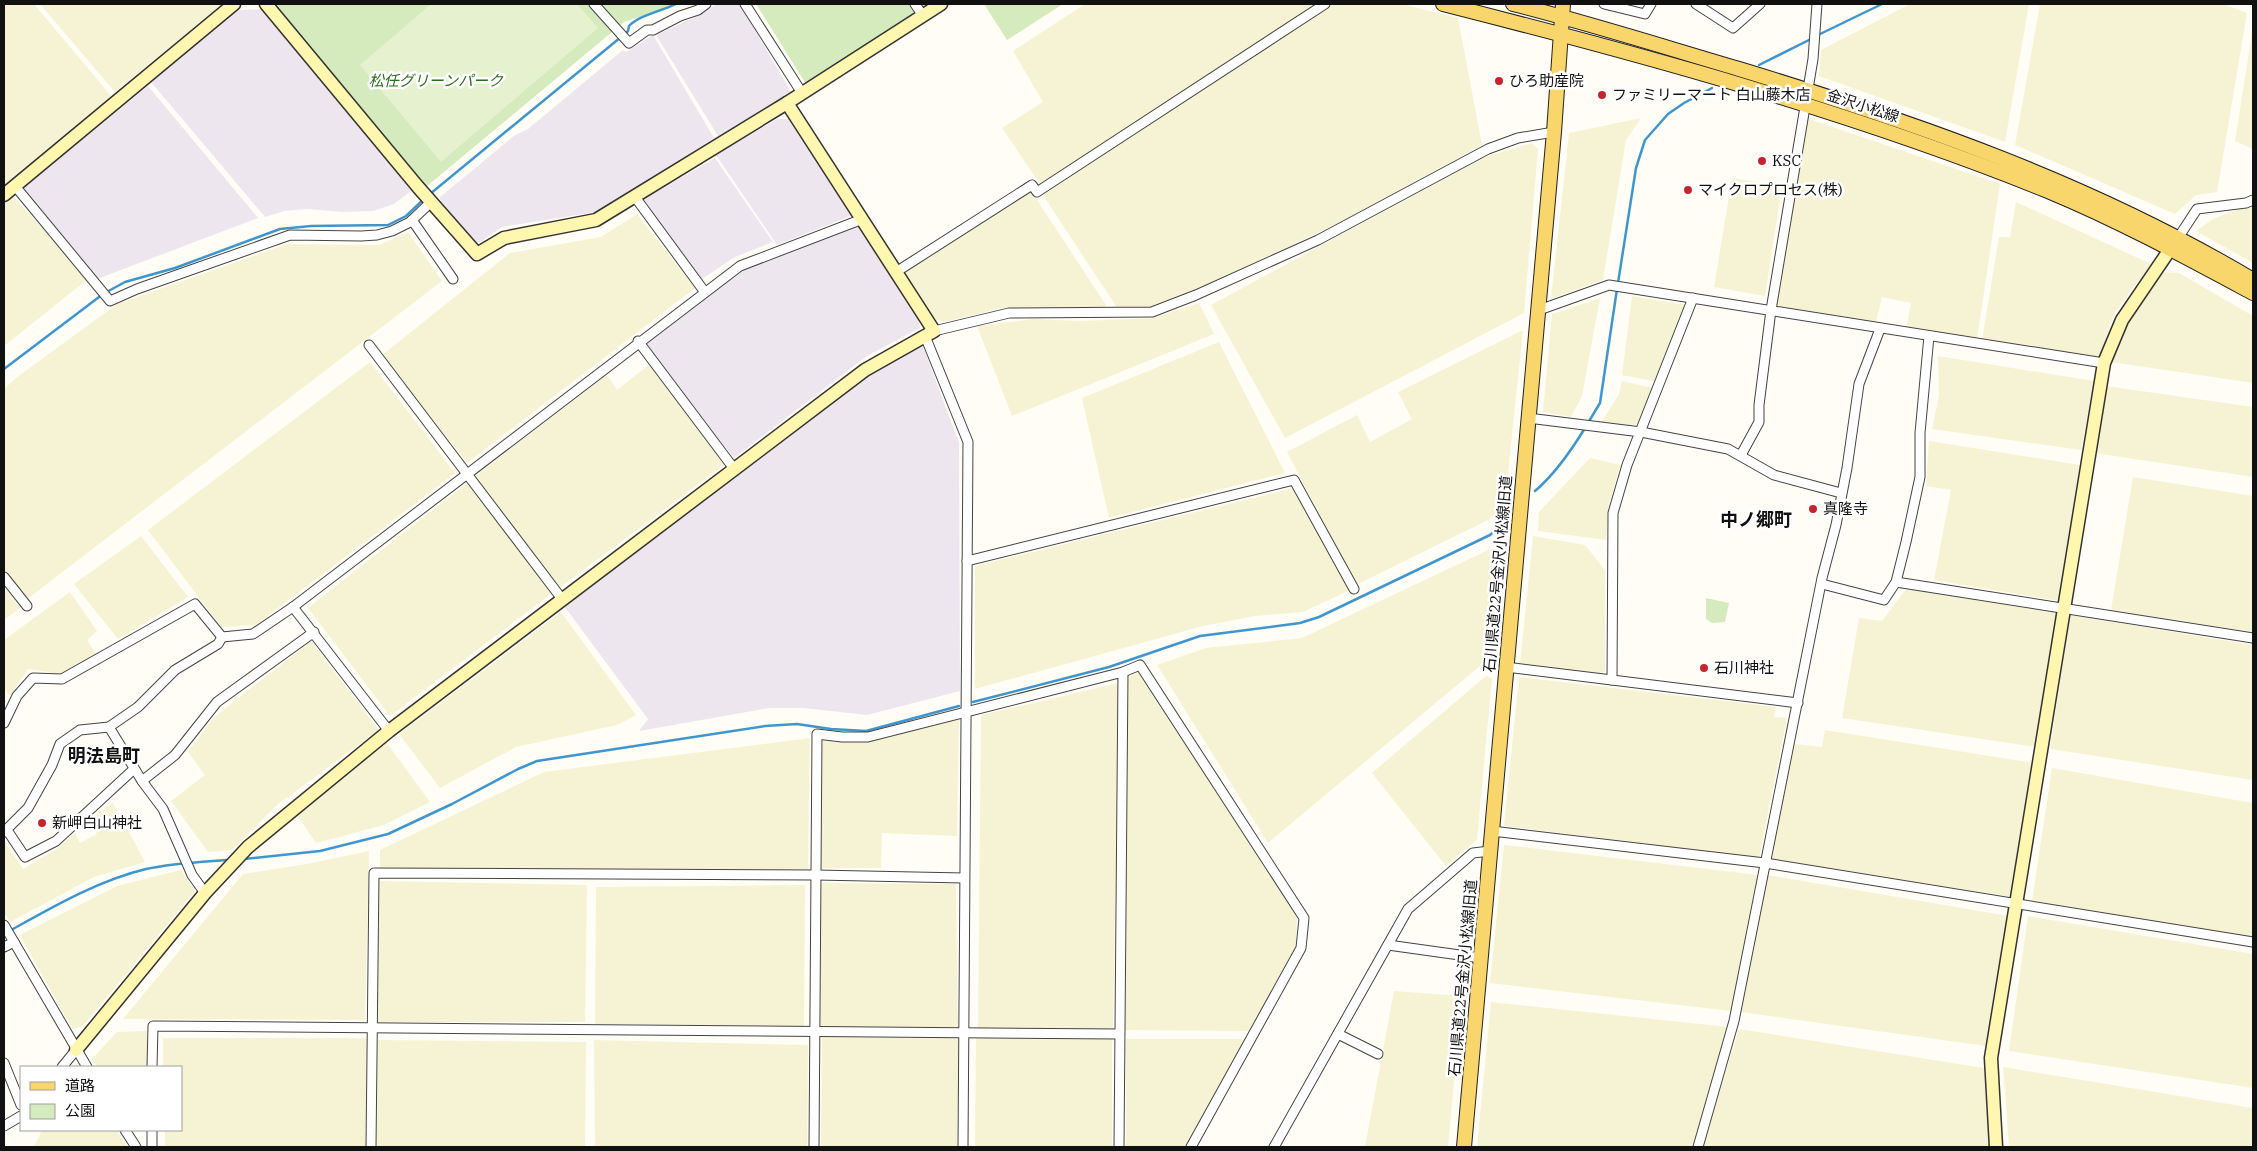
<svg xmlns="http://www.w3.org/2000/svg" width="2257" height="1151" viewBox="0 0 2257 1151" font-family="'IBM Plex Serif','Noto Sans JP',serif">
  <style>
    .industrial { fill: #eee6ef }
    .farmland { fill: #f6f3d4 }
    .green { fill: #d5ebbd }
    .pitch { fill: #e6f2cf }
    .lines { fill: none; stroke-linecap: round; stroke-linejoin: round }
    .stream { stroke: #3f96cf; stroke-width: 2.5 }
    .street-casing { stroke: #444; stroke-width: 11 }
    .secondary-casing { stroke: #333; stroke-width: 15 }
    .primary-casing { stroke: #222; stroke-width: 16 }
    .street { stroke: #fff; stroke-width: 9 }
    .secondary { stroke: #fff6b0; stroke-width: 12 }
    .primary { stroke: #f9d66b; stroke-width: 14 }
    .poi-dot { fill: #c4262e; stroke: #fff; stroke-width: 2 }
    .labels { text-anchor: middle; stroke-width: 5; stroke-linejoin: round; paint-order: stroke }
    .park-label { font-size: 15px; font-style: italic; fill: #2f6b1f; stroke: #fff }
    .poi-label { font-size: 15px; fill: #111; stroke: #fff; text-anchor: start }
    .street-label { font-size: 15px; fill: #111; stroke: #fff }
    .quarter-label { font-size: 18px; font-weight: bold; fill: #111; stroke: #fff }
  </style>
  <rect width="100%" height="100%" fill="#fffdf5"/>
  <!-- industrial -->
  <g class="industrial">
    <path d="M717 4H740L791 92 718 136 656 35 693 18Z"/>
    <path d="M265 9 411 191 394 204 373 211 344 212 307 209 284 211 265 217 151 82 239 10Z"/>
    <path d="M653 35 714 138 595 212 502 227 482 241 473 243 439 198 515 135 528 129 623 50 626 52Z"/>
    <path d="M148 86 258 218 97 279 22 189Z"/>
    <path d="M777 119H788L851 216 777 245 716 155Z"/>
    <path d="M715 158 773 242 735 257 702 279 641 201Z"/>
    <path d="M858 227 919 320 920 328 867 356 734 458 645 346 646 341 744 269Z"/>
    <path d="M923 346 959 443 960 691 867 715 804 708H769L639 731 648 719 564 606 879 367Z"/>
  </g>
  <!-- farmland -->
  <g class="farmland">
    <path d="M4 4H34L111 96 4 185Z"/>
    <path d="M40 4H222L115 92Z"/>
    <path d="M1085 4H1317L1040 184 1002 128 1043 102 1013 51Z"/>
    <path d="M1334 4H1402L1458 18 1482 145 1336 224 1197 290 1149 308 1118 309 1043 195Z"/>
    <path d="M1910 4H2029L2005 142 1819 76 1821 50Z"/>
    <path d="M2040 4H2223L2247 13 2217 192 2196 195 2175 214 2015 145Z"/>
    <path d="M2253 27V149L2235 141Z"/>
    <path d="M1641 118 1626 140 1603 280 1551 299 1569 133Z"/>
    <path d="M1806 118 2000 184 1977 340 1906 329 1911 303 1882 297 1876 322 1776 307Z"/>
    <path d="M1532 143 1538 149 1524 313 1285 438 1211 305 1487 156Z"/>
    <path d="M1732 178 1782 186 1765 296 1714 287Z"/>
    <path d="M1031 191 1106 305 1105 309 1002 308 943 322 934 319 904 272Z"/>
    <path d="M13 196 88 279 4 346V205Z"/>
    <path d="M2016 202 2151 264 2114 314 2099 358 1982 340 1999 237H2010Z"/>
    <path d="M2253 203V263L2196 231 2213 219Z"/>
    <path d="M637 214 695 288 467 463 382 355 510 253 601 237Z"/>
    <path d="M408 232 442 281 26 600 4 570V389L16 378 117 304 287 244 379 245Z"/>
    <path d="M2160 272 2179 273 2253 316V383L2111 362 2128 323Z"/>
    <path d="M1632 296 1686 305 1657 382 1622 375Z"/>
    <path d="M1600 298 1582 396 1571 417 1543 412 1552 314Z"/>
    <path d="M1199 303 1214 334 1012 416 977 326 1034 319 1080 321 1152 318Z"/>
    <path d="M1523 330 1505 502 1494 517 1356 585 1287 452 1357 415 1370 442 1412 419 1398 392Z"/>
    <path d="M1219 342 1285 473 1109 518 1082 398Z"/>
    <path d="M1938 356 2094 381 2081 450 1932 429 1939 396Z"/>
    <path d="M370 362 455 473 256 625 221 627 148 530Z"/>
    <path d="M650 364 727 463 559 588 475 476 607 375 617 390Z"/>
    <path d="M1622 381 1653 388 1641 422 1633 426 1601 423 1619 394Z"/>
    <path d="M2106 386 2253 407V477L2095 453Z"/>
    <path d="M1929 441 2080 465 2059 601 1934 580 1951 490 1926 486Z"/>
    <path d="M1590 458 1620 465 1608 508 1606 540 1538 531 1539 512Z"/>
    <path d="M2133 477 2253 496V632L2111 610Z"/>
    <path d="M467 483 552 593 390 716 308 608Z"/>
    <path d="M1293 488 1350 590 1303 612 1255 616 1203 626 975 689V566Z"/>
    <path d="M141 536 188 597 118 639 74 584Z"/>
    <path d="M1533 536 1585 545 1605 570V671L1599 674 1520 664Z"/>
    <path d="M1503 543 1493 655 1268 843 1157 665 1206 648 1302 638Z"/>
    <path d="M4 587 20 608 4 620Z"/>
    <path d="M1906 589 2057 613 2036 747 1842 718 1859 618 1882 621Z"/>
    <path d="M70 592 97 631 87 640 96 654 62 674 28 669 10 696 4 688V640Z"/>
    <path d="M561 612 636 715 617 725 516 747 440 788 399 734Z"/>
    <path d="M2070 615 2253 645V780L2050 749Z"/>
    <path d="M311 641 379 730 277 805 233 850 208 852 171 801 205 775 188 752 213 718Z"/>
    <path d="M1140 671 1297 917 1296 946 1249 1031 1125 1030 1128 674Z"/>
    <path d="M1486 676 1492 678 1477 840 1446 866 1372 773Z"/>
    <path d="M1519 677 1776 707 1774 717 1787 718 1759 858 1504 826Z"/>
    <path d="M1119 683 1113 1030 978 1028 981 715Z"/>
    <path d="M959 719 957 836 882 833 881 868H820L822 740 862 742Z"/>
    <path d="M1825 730 2034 763 2011 897 1772 859 1794 744 1822 747Z"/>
    <path d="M810 738 808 870 380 869V850L544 772Z"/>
    <path d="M386 742 430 802 384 825 316 843 297 815Z"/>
    <path d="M2052 768 2253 803V939L2032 901Z"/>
    <path d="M113 803 145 862 94 877 10 922 4 912V841L23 869 58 848 75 833 80 843 97 834 90 819Z"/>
    <path d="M1504 845 1758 875 1731 1011 1490 983Z"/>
    <path d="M369 851 365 1020 123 1019 243 874 307 864Z"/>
    <path d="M181 870 195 891 82 1027 72 1029 20 935 117 886Z"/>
    <path d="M1767 875 2009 916 1986 1046 1741 1012Z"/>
    <path d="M377 881 587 885 585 1022H375Z"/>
    <path d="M821 883 956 884 958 1029 820 1028Z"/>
    <path d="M805 885 804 1026 595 1024 596 887Z"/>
    <path d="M2028 916 2253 954V1088L2009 1051Z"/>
    <path d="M1394 991 1462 996 1448 1147H1365Z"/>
    <path d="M1491 1002 1729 1027 1694 1147H1477Z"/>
    <path d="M1739 1029 1984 1068 1989 1147H1702Z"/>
    <path d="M147 1031V1067H97L92 1059 117 1032Z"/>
    <path d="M822 1037 959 1038 957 1147H821Z"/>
    <path d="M163 1038H368L366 1147H165V1130H181V1067H163Z"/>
    <path d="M976 1038H1112V1147H975Z"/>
    <path d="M1126 1039H1246L1186 1147H1126Z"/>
    <path d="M377 1040 586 1042 585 1147H375Z"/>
    <path d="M594 1040 808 1045 807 1147H595Z"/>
    <path d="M2003 1067 2253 1108V1147H2009Z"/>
    <path d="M42 1130H117L127 1147H34Z"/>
  </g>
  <!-- green -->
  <g class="green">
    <path d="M272 4H679L624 22 426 187Z"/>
    <path d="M756 4H930L806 84Z"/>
    <path d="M984 4H1063L1007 40Z"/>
    <path d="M1706 598 1729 603 1725 622 1712 623 1706 619Z"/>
  </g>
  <!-- pitch -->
  <path class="pitch" d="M431 4H577L598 28 441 162 360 65Z"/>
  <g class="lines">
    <!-- stream -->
    <g class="stream">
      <path d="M625 34 628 31 629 26C639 15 662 11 676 4"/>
      <path d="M1816 36 1882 4"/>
      <path d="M1759 65 1811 39"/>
      <path d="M430 194 621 37"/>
      <path d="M1618 283 1636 168 1645 140 1668 114 1684 103 1712 88"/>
      <path d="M4 369 103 294 125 282 175 268 280 229 311 226 388 225 406 216 424 199"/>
      <path d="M1588 423 1600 403 1617 289"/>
      <path d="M1535 491C1555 474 1571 451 1585 428"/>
      <path d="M973 702 1109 667 1200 636 1300 623 1319 617 1490 535 1505 522"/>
      <path d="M244 859 320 851 388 834 452 804 518 769 537 761 765 726 797 724 831 729 866 731 959 706"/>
      <path d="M4 934C49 909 96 881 146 869 173 863 199 862 226 860"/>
    </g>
    <!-- street casing -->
    <g class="street-casing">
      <g id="street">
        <path d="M594 4 629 43 647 30H653L680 16 698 10 706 4"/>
        <path d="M745 4 802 93"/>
        <path d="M915 4 923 16"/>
        <path d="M1604 4 1645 14 1651 4"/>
        <path d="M1696 4 1733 28 1760 4"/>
        <path d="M15 186 110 301 137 289 290 235 361 236 377 235 392 231 410 222 431 202"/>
        <path d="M635 197 704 291"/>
        <path d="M412 220 453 279"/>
        <path d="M2178 238 2197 209 2246 203 2253 200"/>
        <path d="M896 272 1032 185 1037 192 1325 4"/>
        <path d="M1539 310 1609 285 2104 363"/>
        <path d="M934 331 1009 313 1152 312 1196 295 1318 240 1488 149 1518 138 1554 132"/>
        <path d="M925 336 968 442 963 1147"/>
        <path d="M638 341 735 470"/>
        <path d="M369 345 562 599"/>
        <path d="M1528 418 1641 432 1728 449 1774 475 1841 493"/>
        <path d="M1741 455 1759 422V405L1771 310 1813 59 1817 4"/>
        <path d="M967 561 1294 480 1354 589"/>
        <path d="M4 577 27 606"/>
        <path d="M1896 582 2253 638"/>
        <path d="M1822 584 1884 600 1896 582 1906 542 1920 477V433L1929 336"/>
        <path d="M293 607 389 731"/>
        <path d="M222 637 253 634 293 607 740 266 860 220"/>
        <path d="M1506 667 1612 680 1613 513 1627 465 1693 298"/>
        <path d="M1123 672 1140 665 1304 918 1301 948 1191 1147"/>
        <path d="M1612 680 1798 703"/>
        <path d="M4 723 17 696 33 678 62 679 195 604 222 637"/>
        <path d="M109 727 142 781 175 755 217 702 314 632"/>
        <path d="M142 781 163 809 192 875 205 893"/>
        <path d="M7 830 25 857 56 841 134 769"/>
        <path d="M1492 831 1765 863 2253 942"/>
        <path d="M4 832 28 808 52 765 60 744 80 730 109 727 138 707 175 670 218 644 222 637"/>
        <path d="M4 925 87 1067"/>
        <path d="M1388 945 1481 958"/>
        <path d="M4 947 14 942"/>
        <path d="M1338 1034 1378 1054"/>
        <path d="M4 1063 21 1105"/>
        <path d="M62 1067 76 1050"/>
        <path d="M152 1067 153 1026 1119 1034"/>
        <path d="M4 1126 21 1116"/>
        <path d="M125 1130 136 1147"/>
        <path d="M152 1147V1130"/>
        <path d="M371 1147 374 873 816 875 964 878"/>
        <path d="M814 1147 817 734 842 737H868L1123 672 1119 1147"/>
        <path d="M1274 1147 1408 909 1473 853 1490 851"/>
        <path d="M1698 1147 1734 1021 1822 578 1836 525 1847 468 1859 384 1880 329"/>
      </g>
    </g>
    <!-- secondary casing -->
    <g class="secondary-casing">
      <g id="secondary">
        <path d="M266 4 418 187 477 254 504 238 596 220 787 103"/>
        <path d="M4 195 234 4"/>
        <path d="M76 1050 205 893 248 847 389 731 865 370 934 331 787 103 941 4"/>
        <path d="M1996 1147 1991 1058 2104 363 2122 320 2175 242"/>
      </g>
    </g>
    <!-- primary casing -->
    <g class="primary-casing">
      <g id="primary">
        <path d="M1443 4C1648 56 1852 112 2048 191 2118 220 2186 257 2253 293"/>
        <path d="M1513 4C1589 23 1664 47 1739 69 1917 123 2092 184 2253 280"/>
        <path d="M1464 1147 1554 132 1563 4"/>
      </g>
    </g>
    <!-- street -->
    <use href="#street" class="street"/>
    <!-- secondary -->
    <use href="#secondary" class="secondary"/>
    <!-- primary -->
    <use href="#primary" class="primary"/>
  </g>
  <!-- markers -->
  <g class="poi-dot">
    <circle cx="1499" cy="81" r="5"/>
    <circle cx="1602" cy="95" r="5"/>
    <circle cx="1762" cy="161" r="5"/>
    <circle cx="1688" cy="190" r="5"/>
    <circle cx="1813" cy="509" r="5"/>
    <circle cx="1704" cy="668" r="5"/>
    <circle cx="42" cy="823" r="5"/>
  </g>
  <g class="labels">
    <!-- park labels -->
    <g class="park-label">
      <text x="436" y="86">松任グリーンパーク</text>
    </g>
    <!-- poi labels -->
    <g class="poi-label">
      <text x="1509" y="86">ひろ助産院</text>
      <text x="1612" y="100">ファミリーマート 白山藤木店</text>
      <text x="1772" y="166">KSC</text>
      <text x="1698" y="195">マイクロプロセス(株)</text>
      <text x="1823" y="514">真隆寺</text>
      <text x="1714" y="673">石川神社</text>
      <text x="52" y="828">新岬白山神社</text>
    </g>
    <!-- street labels -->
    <g class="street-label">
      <text transform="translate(1863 106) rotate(18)" y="5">金沢小松線</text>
      <text transform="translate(1498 574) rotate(-85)" y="5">石川県道22号金沢小松線旧道</text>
      <text transform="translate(1463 978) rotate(-85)" y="5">石川県道22号金沢小松線旧道</text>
    </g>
    <!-- quarter labels -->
    <g class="quarter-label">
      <text x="1756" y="526">中ノ郷町</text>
      <text x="104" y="762">明法島町</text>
    </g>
  </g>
  <!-- border -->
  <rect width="2257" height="1151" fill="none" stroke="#111111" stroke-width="10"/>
  <!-- legend -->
  <rect x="20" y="1066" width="162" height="65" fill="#ffffff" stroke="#a0a0a0"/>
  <rect x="30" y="1082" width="25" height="8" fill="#f9d66b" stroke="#a0a0a0"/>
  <text x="65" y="1091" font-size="15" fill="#111111">道路</text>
  <rect x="30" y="1104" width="25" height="15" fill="#d5ebbd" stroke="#a0a0a0"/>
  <text x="65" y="1116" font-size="15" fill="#111111">公園</text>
</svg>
